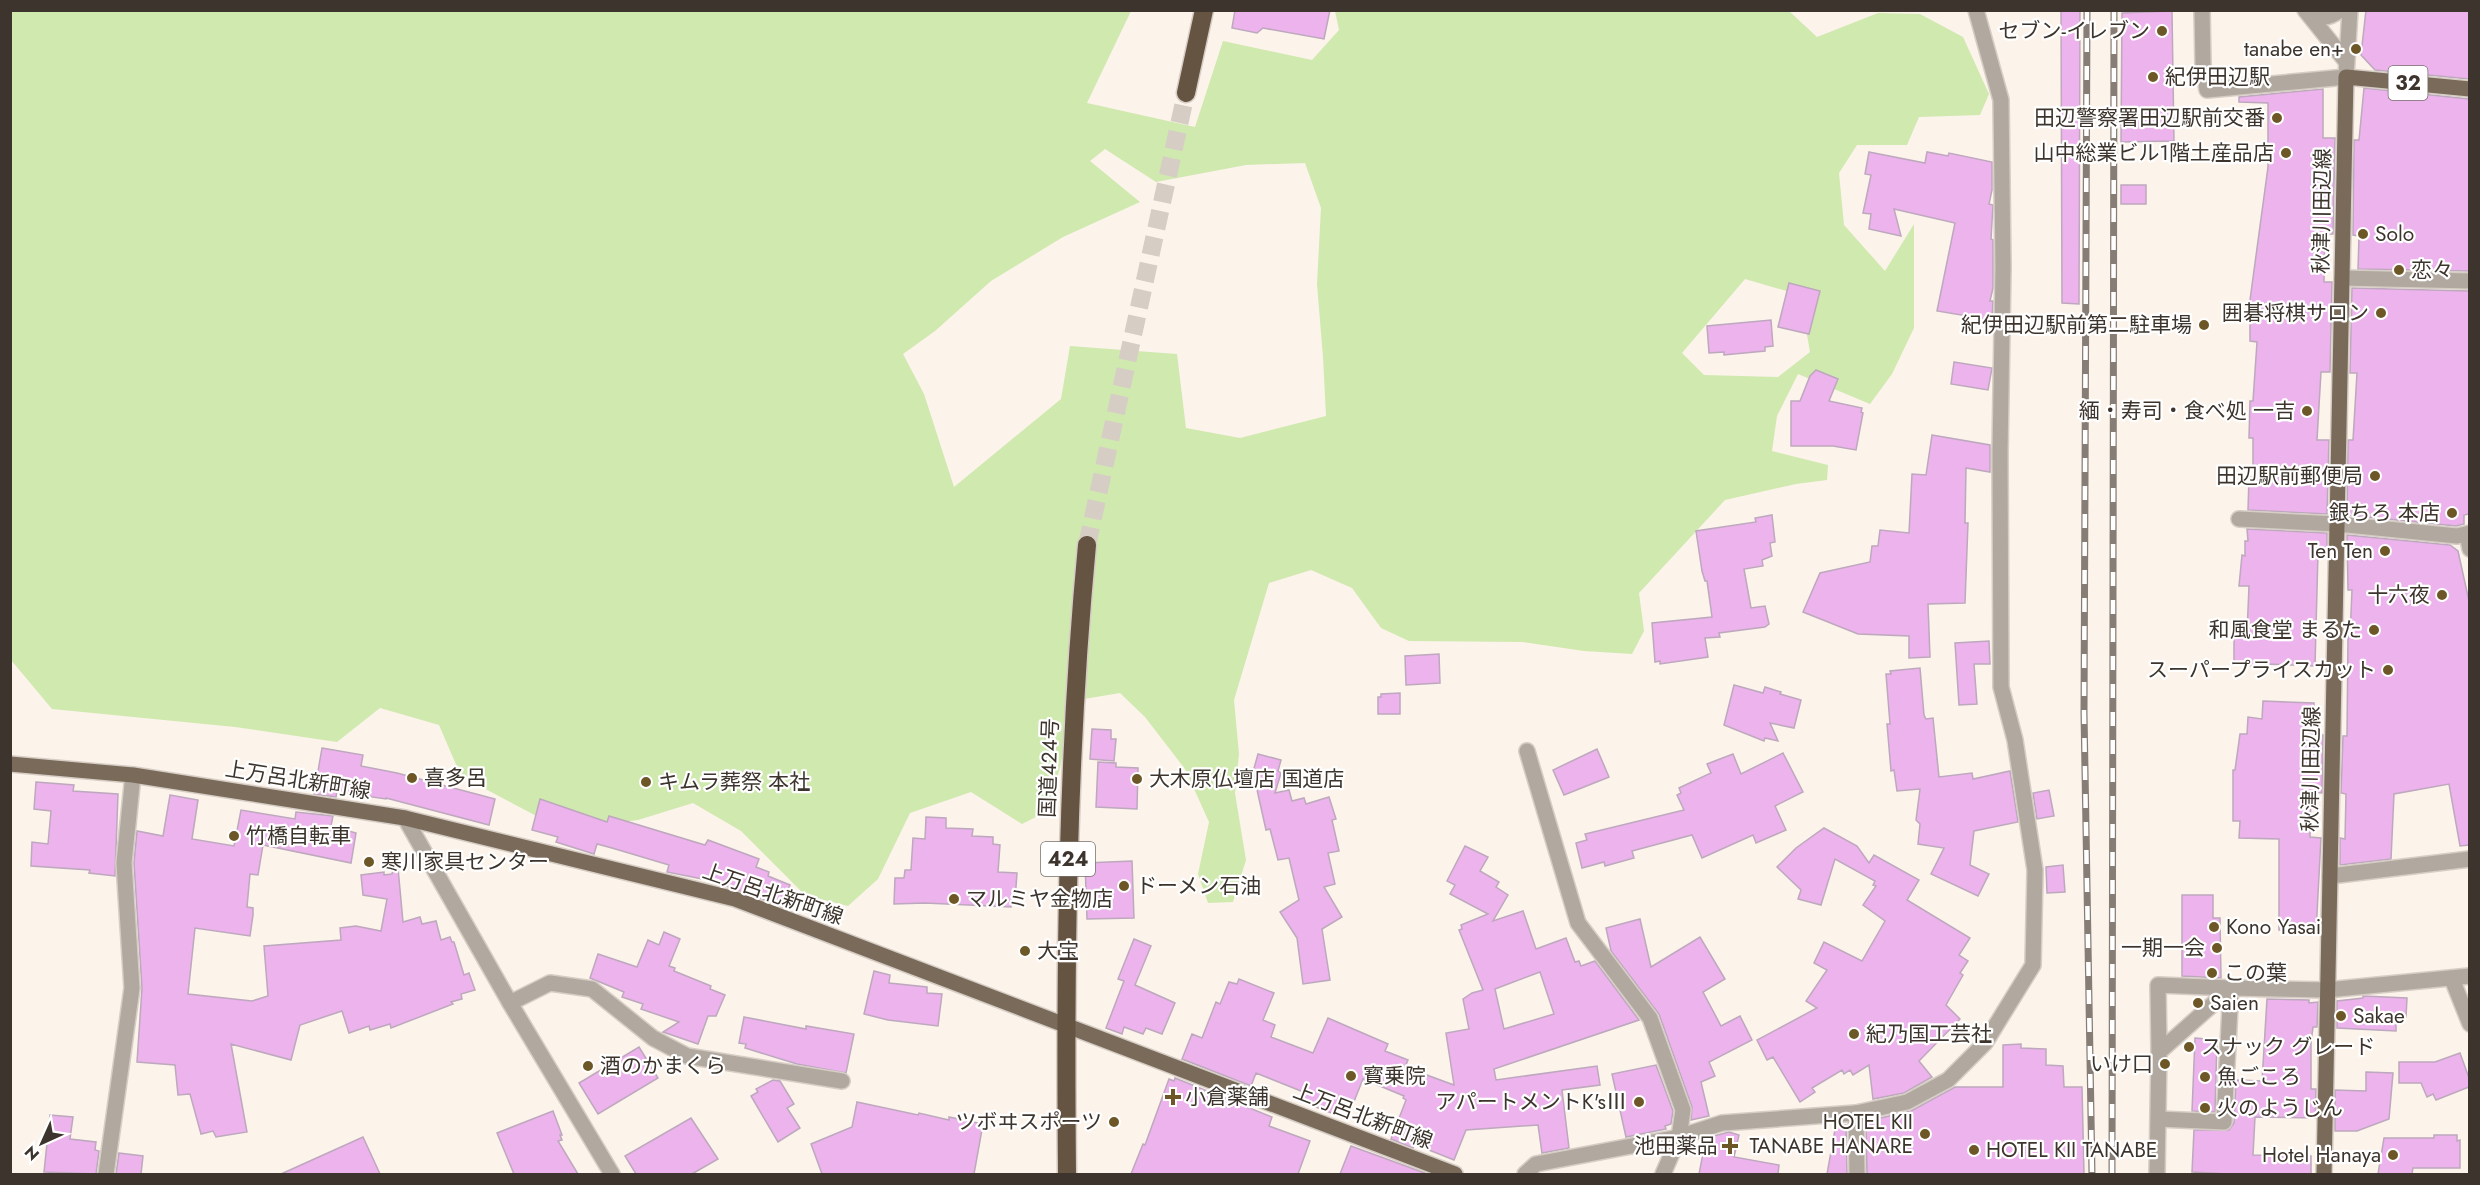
<svg xmlns="http://www.w3.org/2000/svg" width="2480" height="1185" viewBox="0 0 2480 1185" font-family="Jost,'Noto Sans JP',sans-serif">
  <style>
    .green { fill: #d0e9af; fill-rule: evenodd }
    .building { fill: #ecb3ec; stroke: #bda8bd; stroke-width: 1.5; fill-rule: evenodd }
    .lines { fill: none; stroke-linecap: round; stroke-linejoin: round }
    .highway-tunnel { stroke: #d6cdc5; stroke-width: 18; stroke-dasharray: 18 9; stroke-linecap: butt }
    .minor-casing { stroke: #d6cdc5; stroke-width: 18 }
    .major-casing { stroke: #d6cdc5; stroke-width: 18 }
    .highway-casing { stroke: #d6cdc5; stroke-width: 21 }
    .minor { stroke: #b1a9a0; stroke-width: 15 }
    .major { stroke: #796a5a; stroke-width: 15 }
    .highway { stroke: #655441; stroke-width: 18 }
    .rail-casing { stroke: #867e76; stroke-width: 7 }
    .rail { stroke: #fff; stroke-width: 4.5; stroke-dasharray: 14; stroke-linecap: butt }
    .poi-dot { fill: #6d5727; stroke: #fff; stroke-width: 2 }
    .labels { text-anchor: middle; stroke-width: 4.5; stroke-linejoin: round; paint-order: stroke }
    .shield { fill: #fff; stroke: #77726c; stroke-width: 1.5 }
    .shield-label { font-size: 20px; font-weight: bold; fill: #3d352d }
    .poi-label { font-size: 21px; fill: #3d352d; stroke: #fff; text-anchor: start }
    .street-label { font-size: 21px; fill: #3d352d; stroke: #fff }
  </style>
  <rect width="100%" height="100%" fill="#fcf3eb"/>
  <!-- green -->
  <path class="green" d="M10 11H1131L1087 103 1195 127 1223 41 1312 60 1339 30 1335 11H1789L1817 37 1878 13 1920 14 1963 37 1989 94 1980 115 1919 117 1907 145H1857L1839 173 1844 225 1885 271 1914 224V328L1892 374 1870 404 1798 374 1777 416 1772 451 1828 465 1827 480 1796 484 1725 500 1639 593 1644 631 1632 654 1584 651 1522 642 1409 641 1381 628 1352 588 1311 570 1269 583 1234 700 1239 754 1235 793 1246 860 1233 902 1208 903 1198 874 1209 822 1185 769 1145 717 1120 693 1072 701 1060 768 1046 812 1022 824 971 792 910 813 878 879 848 906 805 895 741 831 693 803 638 820 563 830 461 776 439 725 380 708 337 742 235 727 52 709 11 660ZM1105 149 1156 182 1246 165 1305 163 1321 208 1317 284 1323 357 1326 416 1240 438 1186 428 1177 354 1070 346 1061 399 954 487 924 394 903 354 935 331 991 281 1063 237 1140 202 1090 161ZM1745 279 1800 295 1810 352 1778 377 1704 375 1682 353Z"/>
  <!-- building -->
  <g class="building">
    <path d="M1235 10H1330L1324 39 1263 28 1257 33 1232 28Z"/>
    <path d="M2061 10H2080L2079 304 2062 303Z"/>
    <path d="M2366 10H2469V79L2375 70 2361 55Z"/>
    <path d="M2172 11 2174 141 2121 142 2122 13Z"/>
    <path d="M2364 88 2469 99V271L2358 269 2359 236 2353 235 2354 140H2359Z"/>
    <path d="M2323 89V138H2335L2333 234H2325L2324 282H2332L2330 372H2321L2317 440H2329L2327 514 2248 510 2249 477H2253V438H2249L2250 401H2253L2257 342 2250 341V300L2268 167V103L2239 102V97Z"/>
    <path d="M1869 152 1925 163 1927 152 1948 156 1949 153 1992 162V190L1989 204 1993 205 1991 239 1993 240V288L1990 301H1993L1992 320 1937 311 1955 223 1894 209 1901 236 1869 229 1871 214 1863 213 1871 175 1865 174Z"/>
    <rect x="2121" y="185" width="25" height="19"/>
    <path d="M1789 283 1820 291 1809 334 1778 327Z"/>
    <path d="M2352 288 2469 291V514L2464 515V524L2456 526 2347 515 2348 440H2353L2357 373H2350Z"/>
    <path d="M1771 320 1773 346 1765 347V351L1724 355V352L1709 353 1707 326Z"/>
    <path d="M1954 362 1992 368 1988 390 1951 384Z"/>
    <path d="M1816 370 1838 379 1829 401 1862 408 1861 412 1863 413 1856 450 1833 446H1791V401H1800L1810 376Z"/>
    <path d="M1932 435 1990 445V472L1966 468 1965 523H1968L1965 603 1928 604 1930 657 1909 658V636L1858 634 1803 612 1820 573 1870 562 1872 546H1878L1880 530 1909 533 1912 474 1926 475Z"/>
    <path d="M1772 515 1775 542 1770 543 1772 556 1762 560 1763 566 1744 569 1751 608 1765 606 1769 624 1765 627 1719 633 1720 637 1705 638 1708 657 1660 664V661L1655 662 1652 623 1712 617 1707 581H1705L1702 571 1696 531 1756 522 1755 518Z"/>
    <path d="M2247 529 2327 533V553H2318L2315 666 2267 664V667L2234 664V633H2247L2249 586H2239L2242 555 2245 556V541H2248Z"/>
    <path d="M2347 535 2450 545 2458 551 2469 601V845L2460 846 2449 784 2394 794 2391 859 2340 865V838L2345 839 2346 794 2341 793 2343 736H2347L2348 636H2350L2352 590H2348Z"/>
    <path d="M1989 641 1990 664H1974L1977 704 1959 705 1955 643Z"/>
    <path d="M1439 654 1440 683 1406 685 1405 656Z"/>
    <path d="M1920 668 1924 715 1926 719 1933 718 1939 777 1972 773 1973 779 2010 771 2018 822 1974 831 1970 865 1989 874 1978 896 1931 874 1944 848 1918 844 1920 824 1916 820 1920 789 1897 791 1894 770 1891 771 1887 724H1890L1886 674H1891L1890 671Z"/>
    <path d="M1734 685 1763 693 1765 687 1781 692 1780 694 1801 700 1794 728 1770 723 1778 741 1765 738 1764 741 1724 725Z"/>
    <path d="M1400 693V714H1378V697H1381V694Z"/>
    <path d="M2263 701 2314 703 2313 734 2323 735 2322 793 2311 792 2310 837 2321 838 2316 932 2279 930V839L2239 838 2240 821H2233V770H2235L2240 734H2247L2248 717 2262 719Z"/>
    <path d="M1092 729 1111 730V739H1116L1114 761 1090 759Z"/>
    <path d="M322 748 363 755 361 766 397 773 495 799 489 825 386 798V799L337 792 336 797 314 794Z"/>
    <path d="M1597 749 1609 777 1564 795 1553 770Z"/>
    <path d="M1783 753 1803 792 1775 806 1786 830 1756 843 1753 835 1702 858 1692 835 1632 851 1634 858 1605 866 1604 862 1582 868 1576 843 1587 840 1585 834 1684 810 1677 795 1681 793 1679 788 1711 773 1707 764 1733 754 1741 774Z"/>
    <path d="M1258 754 1281 760 1278 771 1281 773 1275 793 1289 790 1292 801 1304 798 1306 804 1329 797 1336 819 1332 820 1339 851 1328 853 1335 884 1324 887 1342 917 1322 929 1330 980 1303 984 1297 938 1280 912 1299 900 1289 858 1278 860 1270 829 1266 830 1253 772Z"/>
    <path d="M1098 762 1116 763V767L1138 768 1137 809 1096 807Z"/>
    <path d="M36 782 74 785 73 791 118 794 115 876 89 873 90 870 31 866 32 842 48 844 51 811 34 809Z"/>
    <path d="M2049 790 2054 816 2037 819 2033 793Z"/>
    <path d="M170 795 198 800 192 839 234 846 241 810 295 819 296 812 333 816 331 826 356 833 351 863 263 845 258 875 250 874 247 907 253 908V915L250 936 195 928 188 994 252 1001 268 996 264 946 341 940 340 928 356 926 381 931 387 899 363 895 361 875 384 872V875L392 874 393 868H398L403 922 420 917 422 924 436 921 441 940 450 937 452 942H454L464 975 469 973 475 990 461 994 462 999 451 1002 453 1004 391 1028 390 1024 370 1030 369 1026 349 1033 342 1011 300 1025 291 1060 231 1044 247 1132 216 1137 213 1131 201 1134 190 1094 178 1095 175 1065 137 1062 142 988 134 863 137 831 163 836Z"/>
    <path d="M540 799 607 822 609 816 705 845 708 840 759 859 756 867 769 872 768 876 790 885 782 906 712 881 667 872 669 865 612 848 597 844 594 854 556 842 558 837 532 830Z"/>
    <path d="M926 817 946 818V828L973 829 972 836 993 837V844L1000 845 998 872 1017 873 1015 901H1011V907L925 903 894 904 895 878H904L905 870H911L913 838 925 839Z"/>
    <path d="M1824 828 1857 846 1869 863 1874 855 1919 880 1907 900 1970 938 1959 955 1968 961 1960 973 1963 975 1946 1005 1960 1019 1919 1061 1932 1077 1904 1093 1873 1099 1869 1065 1853 1075 1850 1070 1844 1074 1842 1070 1812 1088 1815 1092 1800 1102 1773 1057 1767 1060 1757 1040 1817 1008 1806 1001 1827 970 1814 963 1824 942 1862 961 1885 921 1863 905 1876 886 1873 885 1875 881 1835 859 1821 905 1798 899 1801 890 1777 867 1796 848Z"/>
    <path d="M1465 846 1488 857 1480 871 1499 882 1496 887 1508 895 1493 921 1523 911 1536 949 1566 938 1575 962 1579 961 1581 966 1595 961 1639 1020 1494 1069 1496 1080 1597 1066 1600 1085 1562 1090 1569 1148 1542 1153 1538 1125 1466 1130 1454 1160 1414 1144 1413 1148 1391 1139 1406 1100 1403 1098 1404 1096 1363 1079 1347 1119 1303 1102 1306 1093 1256 1073 1251 1086 1182 1059 1192 1034 1202 1038 1216 1002 1220 1004 1229 982 1237 984 1239 979 1274 993 1263 1020 1275 1025 1271 1037 1313 1053 1328 1018 1388 1044 1385 1051 1408 1060 1405 1067 1454 1085 1446 1033 1469 1029 1463 999 1472 993 1483 990 1459 930 1462 929 1461 925 1488 914 1450 894 1455 885 1447 881ZM1540 972 1554 1014 1504 1029 1495 989Z"/>
    <path d="M1132 861 1134 918 1087 919 1085 863Z"/>
    <path d="M2063 865 2065 892 2047 893 2046 867Z"/>
    <path d="M2182 895H2213V918H2220L2221 978 2182 976Z"/>
    <path d="M1640 919 1651 967 1700 937 1725 979 1703 992 1721 1026 1740 1016 1752 1040 1709 1062 1715 1076 1701 1082 1709 1116 1691 1120 1692 1107 1659 1014 1611 951 1606 928Z"/>
    <path d="M664 932 680 939 669 966 675 968 674 971 711 986 710 989 725 995 716 1016H708L698 1044 663 1032 679 1022 641 1009 643 1004 622 997 624 992 590 978 598 954 637 967 648 940 659 945Z"/>
    <path d="M1134 939 1151 946 1135 985 1175 1003 1162 1034 1146 1028 1143 1034 1124 1027 1122 1034 1106 1028 1124 981 1118 979Z"/>
    <path d="M874 971 890 975 889 983 927 987V993L942 994 938 1026 888 1020 864 1014Z"/>
    <path d="M2363 996 2407 998 2406 1017 2396 1016V1031L2337 1028V1001L2363 998Z"/>
    <path d="M2267 999 2309 1000V1003L2318 1002 2317 1027H2313L2311 1043V1089H2316L2315 1118 2255 1117 2253 1155 2311 1156V1174H2229L2192 1172 2194 1130H2229L2234 1123 2236 1080 2262 1081Z"/>
    <path d="M744 1017 806 1029V1026L854 1034 846 1073 797 1064 745 1048 746 1044 739 1043Z"/>
    <path d="M2195 1038 2217 1040 2215 1112 2192 1111Z"/>
    <path d="M2021 1044V1048L2046 1049V1065L2063 1066 2064 1087H2082L2084 1174H1867L1866 1125 1876 1119 1911 1111 1955 1087H2003V1045Z"/>
    <path d="M639 1047 658 1078 598 1114 579 1083Z"/>
    <path d="M2460 1053 2469 1078V1087L2436 1100 2433 1094 2427 1097 2421 1083H2399V1062H2435Z"/>
    <path d="M1656 1065 1673 1111 1671 1124 1665 1126 1666 1129 1626 1137 1612 1074Z"/>
    <path d="M2366 1072 2393 1073 2389 1119 2357 1131H2335V1090L2366 1091Z"/>
    <path d="M1175 1078 1272 1117 1269 1126 1310 1141 1298 1174H1131L1143 1144 1145 1145 1169 1079 1174 1081Z"/>
    <path d="M773 1080 780 1081 794 1104 787 1108 800 1128 778 1142 751 1096 758 1092 756 1089Z"/>
    <path d="M857 1102 918 1115 919 1113 949 1120V1117L983 1124 974 1174H822L811 1144 852 1127Z"/>
    <path d="M553 1111 562 1135H560L562 1140 558 1141 578 1174H514L497 1133Z"/>
    <path d="M50 1115 73 1117 70 1139 96 1142 95 1150 99 1151 96 1174 44 1172Z"/>
    <path d="M691 1118 718 1159 692 1174H636L625 1156Z"/>
    <path d="M1836 1124 1846 1125 1847 1174H1827Z"/>
    <path d="M1729 1132 1739 1135 1734 1157 1779 1165 1778 1174H1699L1706 1138Z"/>
    <path d="M2434 1135H2457V1141L2460 1140V1168H2413L2412 1174H2378L2384 1138H2434Z"/>
    <path d="M363 1137 380 1174H281Z"/>
    <path d="M1351 1146 1425 1173V1174H1340Z"/>
    <path d="M119 1153 143 1156 141 1174H116Z"/>
  </g>
  <g class="lines">
    <!-- highway-tunnel -->
    <path class="highway-tunnel" d="M1087 545 1186 93"/>
    <!-- minor casing -->
    <g class="minor-casing">
      <g id="minor">
        <path d="M2202 10 2203 64 2207 90 2346 77 2350 10"/>
        <path d="M2305 10 2345 60"/>
        <path d="M2307 12C2321 18 2327 20 2340 10"/>
        <path d="M2342 278 2470 281"/>
        <path d="M2239 519 2337 524 2457 536 2470 533"/>
        <path d="M2467 534 2470 549"/>
        <path d="M1527 751 1578 923 1650 1018 1683 1110 1679 1137 1663 1174"/>
        <path d="M405 818 510 1003 612 1174"/>
        <path d="M2330 876 2470 859"/>
        <path d="M2452 979 2470 1024"/>
        <path d="M510 1003 550 983 592 989 653 1038 687 1056 842 1081"/>
        <path d="M1856 1113 1857 1174"/>
        <path d="M2159 1119 2224 1122 2231 988 2158 985 2159 1052"/>
        <path d="M106 1174 132 988 124 863 133 775"/>
        <path d="M1525 1174 1536 1164 1679 1137 1722 1123 1856 1113 1907 1102 1948 1080 1985 1043 2033 965 2035 870 2015 740 2001 687 2000 453 2003 267 2001 100 1976 10"/>
        <path d="M2157 1174 2159 1052 2231 988 2327 990 2470 976"/>
      </g>
    </g>
    <!-- major casing -->
    <g class="major-casing">
      <g id="major">
        <path d="M10 764 133 775 405 818 735 899 1455 1174"/>
        <path d="M2324 1174 2346 77 2470 89"/>
      </g>
    </g>
    <!-- highway casing -->
    <g class="highway-casing">
      <g id="highway">
        <path d="M1186 93 1204 10"/>
        <path d="M1067 1174C1065 964 1067 754 1087 545"/>
      </g>
    </g>
    <!-- minor -->
    <use href="#minor" class="minor"/>
    <!-- major -->
    <use href="#major" class="major"/>
    <!-- highway -->
    <use href="#highway" class="highway"/>
    <!-- rail casing -->
    <g class="rail-casing">
      <g id="rail">
        <path d="M2087 10 2084 713 2092 1174"/>
        <path d="M2112 1174 2114 10"/>
      </g>
    </g>
    <!-- rail -->
    <use href="#rail" class="rail"/>
  </g>
  <!-- markers -->
  <g class="poi-dot">
    <circle cx="2162" cy="31" r="6"/>
    <circle cx="2356" cy="49" r="6"/>
    <circle cx="2153" cy="77" r="6"/>
    <circle cx="2277" cy="118" r="6"/>
    <circle cx="2286" cy="153" r="6"/>
    <circle cx="2363" cy="234" r="6"/>
    <circle cx="2399" cy="270" r="6"/>
    <circle cx="2381" cy="313" r="6"/>
    <circle cx="2204" cy="325" r="6"/>
    <circle cx="2307" cy="411" r="6"/>
    <circle cx="2375" cy="476" r="6"/>
    <circle cx="2452" cy="513" r="6"/>
    <circle cx="2385" cy="551" r="6"/>
    <circle cx="2442" cy="595" r="6"/>
    <circle cx="2374" cy="630" r="6"/>
    <circle cx="2388" cy="670" r="6"/>
    <circle cx="412" cy="778" r="6"/>
    <circle cx="1137" cy="779" r="6"/>
    <circle cx="646" cy="782" r="6"/>
    <circle cx="234" cy="836" r="6"/>
    <circle cx="369" cy="862" r="6"/>
    <circle cx="1124" cy="886" r="6"/>
    <circle cx="954" cy="899" r="6"/>
    <circle cx="2214" cy="927" r="6"/>
    <circle cx="2217" cy="948" r="6"/>
    <circle cx="1025" cy="951" r="6"/>
    <circle cx="2212" cy="973" r="6"/>
    <circle cx="2198" cy="1003" r="6"/>
    <circle cx="2341" cy="1016" r="6"/>
    <circle cx="1854" cy="1034" r="6"/>
    <circle cx="2189" cy="1047" r="6"/>
    <circle cx="2165" cy="1064" r="6"/>
    <circle cx="588" cy="1066" r="6"/>
    <circle cx="1351" cy="1076" r="6"/>
    <circle cx="2205" cy="1077" r="6"/>
    <path d="M1170 1088h6v6h6v6h-6v6h-6v-6h-6v-6h6z"/>
    <circle cx="1639" cy="1102" r="6"/>
    <circle cx="2205" cy="1108" r="6"/>
    <circle cx="1114" cy="1122" r="6"/>
    <circle cx="1925" cy="1134" r="6"/>
    <path d="M1727 1137h6v6h6v6h-6v6h-6v-6h-6v-6h6z"/>
    <circle cx="1974" cy="1150" r="6"/>
    <circle cx="2393" cy="1155" r="6"/>
  </g>
  <g class="labels">
    <!-- shield labels -->
    <g class="shield">
      <rect x="2388.5" y="66" width="39" height="34" rx="4.5"/>
      <rect x="1041" y="842" width="54" height="34" rx="4.5"/>
    </g>
    <g class="shield-label">
      <text x="2408" y="90">32</text>
      <text x="1068" y="866">424</text>
    </g>
    <!-- poi labels -->
    <g class="poi-label">
      <text x="2150" y="38" text-anchor="end">セブン-イレブン</text>
      <text x="2344" y="56" text-anchor="end">tanabe en+</text>
      <text x="2165" y="84">紀伊田辺駅</text>
      <text x="2265" y="125" text-anchor="end">田辺警察署田辺駅前交番</text>
      <text x="2274" y="160" text-anchor="end">山中総業ビル1階土産品店</text>
      <text x="2375" y="241">Solo</text>
      <text x="2411" y="277">恋々</text>
      <text x="2369" y="320" text-anchor="end">囲碁将棋サロン</text>
      <text x="2192" y="332" text-anchor="end">紀伊田辺駅前第二駐車場</text>
      <text x="2295" y="418" text-anchor="end">緬・寿司・食べ処 一吉</text>
      <text x="2363" y="483" text-anchor="end">田辺駅前郵便局</text>
      <text x="2440" y="520" text-anchor="end">銀ちろ 本店</text>
      <text x="2373" y="558" text-anchor="end">Ten Ten</text>
      <text x="2430" y="602" text-anchor="end">十六夜</text>
      <text x="2362" y="637" text-anchor="end">和風食堂 まるた</text>
      <text x="2376" y="677" text-anchor="end">スーパープライスカット</text>
      <text x="424" y="785">喜多呂</text>
      <text x="1149" y="786">大木原仏壇店 国道店</text>
      <text x="658" y="789">キムラ葬祭 本社</text>
      <text x="246" y="843">竹橋自転車</text>
      <text x="381" y="869">寒川家具センター</text>
      <text x="1136" y="893">ドーメン石油</text>
      <text x="966" y="906">マルミヤ金物店</text>
      <text x="2226" y="934">Kono Yasai</text>
      <text x="2205" y="955" text-anchor="end">一期一会</text>
      <text x="1037" y="958">大宝</text>
      <text x="2224" y="980">この葉</text>
      <text x="2210" y="1010">Saien</text>
      <text x="2353" y="1023">Sakae</text>
      <text x="1866" y="1041">紀乃国工芸社</text>
      <text x="2201" y="1054">スナック グレード</text>
      <text x="2153" y="1071" text-anchor="end">いけ口</text>
      <text x="600" y="1073">酒のかまくら</text>
      <text x="1363" y="1083">寳乗院</text>
      <text x="2217" y="1084">魚ごころ</text>
      <text x="1185" y="1104">小倉薬舗</text>
      <text x="1627" y="1109" text-anchor="end">アパートメントK'sⅢ</text>
      <text x="2217" y="1115">火のようじん</text>
      <text x="1102" y="1129" text-anchor="end">ツボヰスポーツ</text>
      <text x="1913" y="1129" text-anchor="end">HOTEL KII<tspan x="1913" dy="24">TANABE HANARE</tspan></text>
      <text x="1718" y="1153" text-anchor="end">池田薬品</text>
      <text x="1986" y="1157">HOTEL KII TANABE</text>
      <text x="2381" y="1162" text-anchor="end">Hotel Hanaya</text>
    </g>
    <!-- street labels -->
    <g class="street-label">
      <text transform="translate(2322 211) rotate(-89)" y="7">秋津川田辺線</text>
      <text transform="translate(1049 768) rotate(-88)" y="7">国道424号</text>
      <text transform="translate(2311 769) rotate(-89)" y="7">秋津川田辺線</text>
      <text transform="translate(298 780) rotate(9)" y="7">上万呂北新町線</text>
      <text transform="translate(773 894) rotate(19)" y="7">上万呂北新町線</text>
      <text transform="translate(1363 1116) rotate(21)" y="7">上万呂北新町線</text>
    </g>
  </g>
  <!-- border -->
  <rect width="2480" height="1185" fill="none" stroke="#3d352d" stroke-width="24"/>
  <!-- north arrow -->
  <g transform="translate(42 1143) rotate(225)" stroke="#ffffff" stroke-width="4.5" paint-order="stroke">
  <path d="M0-4.5L10 22L0 15L-10 22Z" fill="#3d352d"/>
  <text y="-9" font-size="16" font-weight="bold" text-anchor="middle" fill="#3d352d">N</text>
  </g>
</svg>
